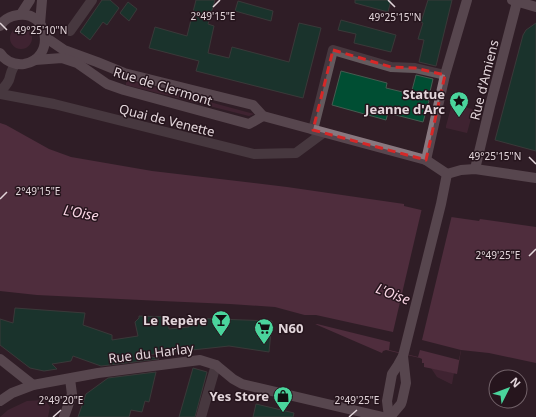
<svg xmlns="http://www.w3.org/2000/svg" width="536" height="417" viewBox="0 0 536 417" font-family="'Noto Sans',sans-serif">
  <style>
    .green { fill: #532c3e }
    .water { fill: #76405a }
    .pier { fill: #301e26 }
    .building { fill: #004e33; stroke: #465b50 }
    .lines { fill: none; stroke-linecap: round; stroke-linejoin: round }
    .street { stroke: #645a5e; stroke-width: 10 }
    .secondary { stroke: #88787f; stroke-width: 10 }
    .marked { fill: none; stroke: #d62828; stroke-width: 3; stroke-dasharray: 8 5; stroke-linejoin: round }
    .ticks { fill: none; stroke: #e3d6db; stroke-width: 1.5 }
    .labels { text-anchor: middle; stroke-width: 3; stroke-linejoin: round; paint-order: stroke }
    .street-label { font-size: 13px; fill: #e3d6db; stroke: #26151d }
    .poi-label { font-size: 13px; font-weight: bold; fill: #e3d6db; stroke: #26151d; text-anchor: end }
    .water-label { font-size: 14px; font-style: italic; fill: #f8d4e3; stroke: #26151d }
    .ticks-label { font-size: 10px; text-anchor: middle; fill: #e3d6db; stroke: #26151d; stroke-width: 3; stroke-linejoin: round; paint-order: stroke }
  </style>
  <rect width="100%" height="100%" fill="#301e26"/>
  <!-- green -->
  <g class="green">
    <circle cx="21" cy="38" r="11"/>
    <path d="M128 80 254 114 249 116 126 85V83Z"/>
    <path d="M452 104 472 109 473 111 467 133 446 128V126Z"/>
    <path d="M431 368 454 373 452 384H451L437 377Z"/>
    <path d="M43 400 47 403 50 407 48 417H0L8 410 27 401Z"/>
  </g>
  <!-- water -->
  <path class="water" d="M0 123 6 125 49 149 71 157 152 171 287 187 404 204V206L451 217 479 221 480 219 536 227V363L489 353 461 350 457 374 424 367V363H422V359L420 358 386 350 383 351 382 353 315 324 312 317 275 307 230 304 162 301 37 295 0 291Z"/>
  <!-- pier -->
  <path class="pier" d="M422 208 452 215 422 340 461 350 459 360 420 350 418 357 389 350 390 342 317 324 313 325 314 322 311 318 299 315H316L393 332Z"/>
  <!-- building -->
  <g class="building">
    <path d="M102 0H110L119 8 107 25 103 22 90 40 80 32Z"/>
    <path d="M196 0H215L208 24 214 26 208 53 229 58 232 47 289 62 299 23 321 28 303 98 196 71 199 61 149 48 155 27 187 36Z"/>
    <path d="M355 0H391L388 12 355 3Z"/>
    <path d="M428 0H452L436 66 419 62 424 40 418 39 423 23 421 22Z"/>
    <path d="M238 1 273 11 271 21 235 11Z"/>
    <path d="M128 2 137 9 129 21 120 13Z"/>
    <path d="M341 20 396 35 391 52 354 43 356 34 338 30Z"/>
    <path d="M536 23V151L495 140 523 35 526 30Z"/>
    <path d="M341 71 387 83 386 88 411 94 416 75 433 79 428 100 429 101 423 122 388 113 386 120 332 105Z"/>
    <path d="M15 308 85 313 83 325 112 335V340L138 336 135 322 139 318V316L168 317 169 329 189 327V318L272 321 269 352 229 346 146 355 159 359 101 366 73 356 71 361 52 364 57 369 44 371 30 368 0 345V319L13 323Z"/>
    <path d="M193 368 207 372 195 417H179Z"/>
    <path d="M156 372 149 402 145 401 142 412 131 410 129 417H78L86 394 108 378Z"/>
    <path d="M256 404 294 413 293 417H253Z"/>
  </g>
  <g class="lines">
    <!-- street -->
    <g class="street">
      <path d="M70 31 92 0"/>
      <path d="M0 91C4 88 7 84 9 80 11 74 11 69 16 64"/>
      <path d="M0 94 54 104 254 154 296 153 323 133"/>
      <path d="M313 130 333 50 391 67 415 68 445 75"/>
      <path d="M201 417 216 365"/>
    </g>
    <!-- secondary -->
    <g class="secondary">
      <path d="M512 0 536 7"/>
      <path d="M21 14 30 0"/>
      <path d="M40 24 42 0"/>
      <path d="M0 26C4 19 11 16 18 15 49 10 56 59 24 64 14 65 5 61 0 53"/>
      <path d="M45 37 64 50 97 62 124 73 253 105 263 116 426 160 447 174"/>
      <path d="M35 60 62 58 77 63 107 84 124 90 249 124 263 116"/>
      <path d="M426 160 445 75 467 0"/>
      <path d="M475 169 490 106 517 2"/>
      <path d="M447 174 461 170 475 169 536 178"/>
      <path d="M0 359 33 385"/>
      <path d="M0 401 12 393 33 385 98 373 200 360 216 365 233 379 242 384 383 417"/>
      <path d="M64 417 72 394 70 379"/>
      <path d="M389 417 387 401 392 374 398 365 403 356 441 204 447 174"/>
      <path d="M390 417 401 404 402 401 406 383 403 356"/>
    </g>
  </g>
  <!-- marked area -->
  <path d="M0 0H536V417H0ZM333 50 391 67 415 68 445 75 426 160 313 130Z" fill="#301e26" fill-opacity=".55" fill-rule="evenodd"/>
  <path class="marked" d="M333 50 391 67 415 68 445 75 426 160 313 130Z"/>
  <!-- ticks -->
  <path class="ticks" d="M388 0 395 7M213 7 220 0M0 23 7 30M529 157 536 164M0 199 7 192M529 256 536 249M53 417 61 410M349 417 357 410"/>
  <!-- icons -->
  <defs>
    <g id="sight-pin" transform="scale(1)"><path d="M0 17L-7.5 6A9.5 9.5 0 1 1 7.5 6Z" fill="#4ad49c" stroke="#26151d"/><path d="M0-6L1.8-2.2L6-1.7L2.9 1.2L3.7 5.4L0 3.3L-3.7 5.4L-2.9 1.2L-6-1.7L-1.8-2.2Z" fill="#111"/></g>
    <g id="bar-pin" transform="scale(1)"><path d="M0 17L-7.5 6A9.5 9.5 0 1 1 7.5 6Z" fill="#4ad49c" stroke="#26151d"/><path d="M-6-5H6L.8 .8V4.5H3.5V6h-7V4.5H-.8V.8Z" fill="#111"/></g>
    <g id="supermarket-pin" transform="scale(1)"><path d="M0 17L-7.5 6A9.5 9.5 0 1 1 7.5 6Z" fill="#4ad49c" stroke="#26151d"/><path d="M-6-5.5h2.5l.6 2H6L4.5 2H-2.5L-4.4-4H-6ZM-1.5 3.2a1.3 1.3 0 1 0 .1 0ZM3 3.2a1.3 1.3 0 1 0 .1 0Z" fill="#111"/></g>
    <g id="shop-pin" transform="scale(1)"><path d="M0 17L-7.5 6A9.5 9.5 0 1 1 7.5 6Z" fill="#4ad49c" stroke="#26151d"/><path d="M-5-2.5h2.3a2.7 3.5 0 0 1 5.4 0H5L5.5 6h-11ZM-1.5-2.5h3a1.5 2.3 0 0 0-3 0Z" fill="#111"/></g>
  </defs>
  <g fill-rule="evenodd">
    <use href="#sight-pin" x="459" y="101"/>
    <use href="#bar-pin" x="221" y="320"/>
    <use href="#supermarket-pin" x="264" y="328"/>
    <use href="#shop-pin" x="283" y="396"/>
  </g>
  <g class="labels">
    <!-- street labels -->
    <g class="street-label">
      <text transform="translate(484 80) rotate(-76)" y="5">Rue d'Amiens</text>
      <text transform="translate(163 86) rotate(17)" y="5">Rue de Clermont</text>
      <text transform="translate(167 120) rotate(14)" y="5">Quai de Venette</text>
      <text transform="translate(151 353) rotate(-7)" y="5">Rue du Harlay</text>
    </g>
    <!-- poi labels -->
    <g class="poi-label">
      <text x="445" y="99">Statue<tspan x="445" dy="15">Jeanne d'Arc</tspan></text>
      <text x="207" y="325">Le Repère</text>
      <text x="278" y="333" text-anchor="start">N60</text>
      <text x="269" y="401">Yes Store</text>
    </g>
    <!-- water labels -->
    <g class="water-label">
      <text transform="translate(81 213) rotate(10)" y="5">L'Oise</text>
      <text transform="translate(393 294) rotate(21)" y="5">L'Oise</text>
    </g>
  </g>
  <g class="ticks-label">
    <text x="213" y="20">2°49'15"E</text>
    <text x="395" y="21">49°25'15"N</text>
    <text x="41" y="34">49°25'10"N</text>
    <text x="495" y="160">49°25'15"N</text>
    <text x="38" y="195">2°49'15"E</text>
    <text x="498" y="259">2°49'25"E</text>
    <text x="61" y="404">2°49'20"E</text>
    <text x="357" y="404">2°49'25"E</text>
  </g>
  <!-- north arrow -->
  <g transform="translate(508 389) rotate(48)"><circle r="19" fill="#26151d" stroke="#726269"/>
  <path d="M0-3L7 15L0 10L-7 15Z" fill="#4ad49c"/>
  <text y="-6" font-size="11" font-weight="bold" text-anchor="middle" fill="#e3d6db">N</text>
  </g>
</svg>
